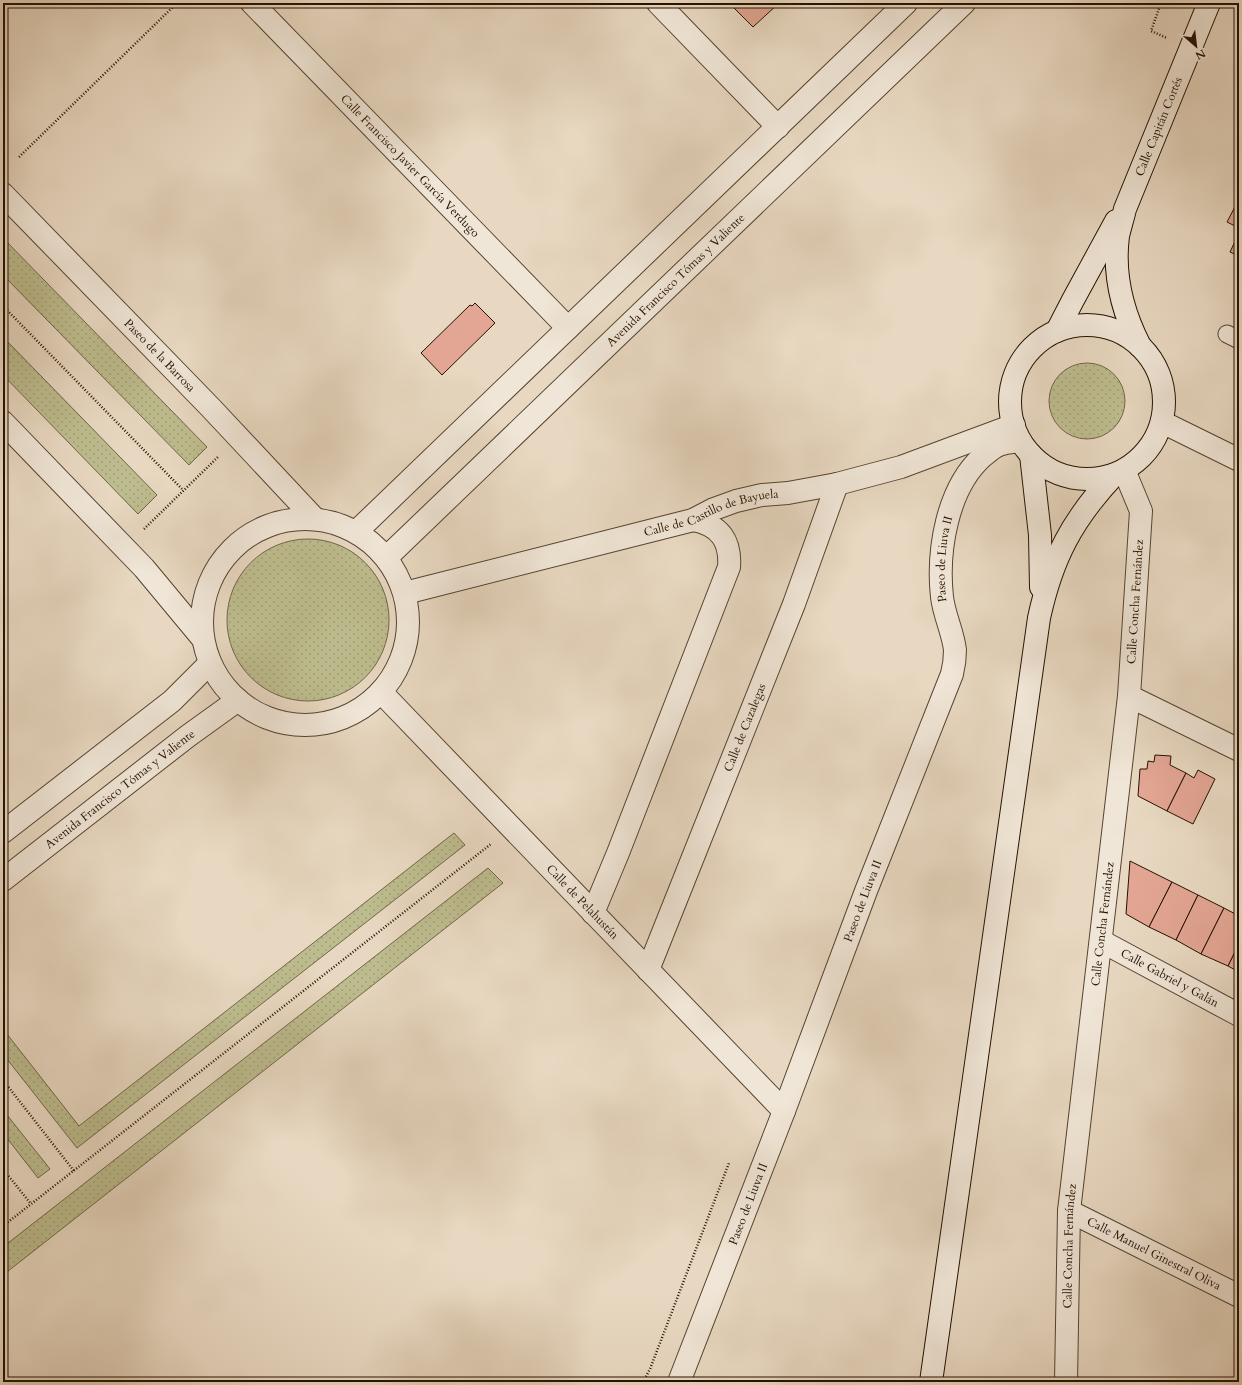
<svg xmlns="http://www.w3.org/2000/svg" width="1242" height="1385" viewBox="0 0 1242 1385" font-family="Cardo,serif">
  <style>
    .grass { fill: url(#grass-dots); stroke: #706647 }
    .building { fill: #e3a694; stroke: #241100 }
    .lines { fill: none; stroke-linecap: round; stroke-linejoin: round }
    .service-casing { stroke: #554330; stroke-width: 19 }
    .minor-casing { stroke: #554330; stroke-width: 24 }
    .tertiary-casing { stroke: #554330; stroke-width: 24 }
    .secondary-casing { stroke: #241100; stroke-width: 24 }
    .path { stroke: #241100; stroke-width: 2.5; stroke-dasharray: 1 2; stroke-linecap: butt }
    .service { stroke: #f0e6d7; stroke-width: 17 }
    .minor { stroke: #f0e6d7; stroke-width: 22 }
    .tertiary { stroke: #f0e6d7; stroke-width: 22 }
    .secondary { stroke: #f0e6d7; stroke-width: 22 }
    .labels { text-anchor: middle; stroke-width: 3; stroke-linejoin: round; paint-order: stroke }
    .street-label { font-size: 12px; fill: #241100; stroke: #f0e6d7 }
  </style>
  <defs>
    <pattern id="grass-dots" width="8" height="8" patternUnits="userSpaceOnUse"><rect width="8" height="8" fill="#bdbc8e"/><path d="M2 2h.1M6 6h.1" fill="none" stroke="#a2a179" stroke-width="1.8" stroke-linecap="round"/></pattern>
  </defs>
  <rect width="100%" height="100%" fill="#e8d8c1"/>
  <filter id="stains"><feTurbulence type="fractalNoise" baseFrequency=".005" numOctaves="4"/><feColorMatrix values="0 0 0 0 .2 0 0 0 0 .09 0 0 0 0 .02 0 0 0 .5 -.17"/></filter>
  <radialGradient id="worn" r=".72"><stop offset=".6" stop-color="#630" stop-opacity="0"/><stop offset="1" stop-color="#630" stop-opacity=".3"/></radialGradient>
  <!-- grass -->
  <g class="grass">
    <path d="M3 238 207 447 189 465 3 275Z"/>
    <path d="M3 337 157 495 138 514 3 375Z"/>
    <circle cx="1087" cy="401" r="38"/>
    <circle cx="308" cy="620" r="81"/>
    <path d="M454 833 465 845 77 1148 3 1054V1029L79 1126Z"/>
    <path d="M488 868 503 883 3 1275V1247Z"/>
    <path d="M3 1110 50 1169 38 1178 3 1133Z"/>
  </g>
  <!-- building -->
  <g class="building">
    <path d="M735 3H779L753 27 732 6Z"/>
    <path d="M1239 199V228L1227 222Z"/>
    <path d="M1239 233V256L1230 252Z"/>
    <path d="M475 303 495 323 442 375 421 353 470 305 472 306Z"/>
    <path d="M1155 755 1171 756 1170 765 1186 773 1167 811 1138 796 1140 769H1147L1148 761 1154 762Z"/>
    <path d="M1198 770 1215 779 1193 824 1167 811 1186 773 1194 778Z"/>
    <path d="M1130 861 1172 882 1149 927 1126 914Z"/>
    <path d="M1172 882 1198 895 1176 940 1149 927Z"/>
    <path d="M1198 895 1224 908 1201 954 1176 940Z"/>
    <path d="M1224 908 1239 916V944L1228 966 1201 954Z"/>
    <path d="M1239 944V972L1228 966Z"/>
  </g>
  <g class="lines">
    <!-- service casing -->
    <g class="service-casing">
      <path id="service" d="M1227 334 1239 340"/>
    </g>
    <!-- minor casing -->
    <g class="minor-casing">
      <g id="minor">
        <path id="s1" d="M252 3 568 328"/>
        <path d="M658 3 778 127"/>
        <path id="s2" d="M3 194 211 408 314 518"/>
        <path d="M3 422 144 568 203 639"/>
        <path d="M1162 422 1239 460"/>
        <path id="s3" d="M405 593 693 520 714 509 736 501 762 495 788 493 837 484 901 467 1014 425"/>
        <path id="s4" d="M381 692 784 1111"/>
        <path d="M1129 696 1239 750"/>
        <path d="M593 913 618 853 729 567C731 541 720 525 693 520"/>
        <path id="s5" d="M1101 941 1239 1015"/>
        <path id="s6" d="M648 970 794 604 837 484"/>
        <path id="s7" d="M1069 1211 1239 1296"/>
        <path id="s8" d="M679 1382 784 1111 866 891 952 674C954 666 955 659 955 650 953 632 944 615 942 597 937 551 947 489 982 457 987 453 993 447 999 445 1006 442 1014 442 1020 441"/>
        <path id="s9" d="M1066 1382 1069 1211 1129 696 1141 511 1124 470"/>
      </g>
    </g>
    <!-- tertiary casing -->
    <g class="tertiary-casing">
      <g id="tertiary">
        <circle cx="305" cy="622" r="103"/>
        <path d="M357 531 906 3"/>
        <path id="s10" d="M387 557 964 3"/>
        <path d="M3 832 172 701 210 663"/>
        <path id="s11" d="M3 880 188 736 238 700"/>
      </g>
    </g>
    <!-- secondary casing -->
    <g class="secondary-casing">
      <g id="secondary">
        <circle cx="1087" cy="402" r="77"/>
        <path d="M1057 331 1073 300 1116 221"/>
        <path id="s12" d="M1140 346C1122 311 1113 275 1118 236 1120 227 1123 218 1125 209L1209 3"/>
        <path d="M1031 455 1040 535 1041 587"/>
        <path d="M931 1382 1039 618C1052 558 1072 520 1114 475"/>
      </g>
    </g>
    <!-- path -->
    <g class="path">
      <path d="M1161 3 1151 31 1167 38"/>
      <path d="M19 157 177 3"/>
      <path d="M3 306 183 490"/>
      <path d="M144 529 219 456"/>
      <path d="M3 1080 74 1171"/>
      <path d="M3 1169 31 1204"/>
      <path d="M3 1226 491 844"/>
      <path d="M643 1382 650 1369 729 1163"/>
    </g>
    <!-- service -->
    <use href="#service" class="service"/>
    <!-- minor -->
    <use href="#minor" class="minor"/>
    <!-- tertiary -->
    <use href="#tertiary" class="tertiary"/>
    <!-- secondary -->
    <use href="#secondary" class="secondary"/>
  </g>
  <g class="labels">
    <!-- street labels -->
    <g class="street-label">
      <text dy="4" stroke="none"><textPath href="#s12" startOffset="231">Calle Capitán Cortés</textPath></text>
      <text dy="4" stroke="none"><textPath href="#s1" startOffset="227">Calle Francisco Javier García Verdugo</textPath></text>
      <text dy="4" stroke="none"><textPath href="#s10" startOffset="400">Avenida Francisco Tómas y Valiente</textPath></text>
      <text dy="4" stroke="none"><textPath href="#s2" startOffset="225">Paseo de la Barrosa</textPath></text>
      <text dy="4" stroke="none"><textPath href="#s3" startOffset="317">Calle de Castillo de Bayuela</textPath></text>
      <text dy="4" stroke="none"><textPath href="#s8" startOffset="876">Paseo de Liuva II</textPath></text>
      <text dy="4" stroke="none"><textPath href="#s9" startOffset="784">Calle Concha Fernández</textPath></text>
      <text dy="4" stroke="none"><textPath href="#s6" startOffset="261">Calle de Cazalegas</textPath></text>
      <text dy="4" stroke="none"><textPath href="#s11" startOffset="148">Avenida Francisco Tómas y Valiente</textPath></text>
      <text dy="4" stroke="none"><textPath href="#s8" startOffset="515">Paseo de Liuva II</textPath></text>
      <text dy="4" stroke="none"><textPath href="#s4" startOffset="291">Calle de Pelahustán</textPath></text>
      <text dy="4" stroke="none"><textPath href="#s9" startOffset="460">Calle Concha Fernández</textPath></text>
      <text dy="4" stroke="none"><textPath href="#s5" startOffset="78">Calle Gabriel y Galán</textPath></text>
      <text dy="4" stroke="none"><textPath href="#s8" startOffset="191">Paseo de Liuva II</textPath></text>
      <text dy="4" stroke="none"><textPath href="#s9" startOffset="136">Calle Concha Fernández</textPath></text>
      <text dy="4" stroke="none"><textPath href="#s7" startOffset="95">Calle Manuel Ginestral Oliva</textPath></text>
    </g>
  </g>
  <!-- margin -->
  <rect width="1242" height="1385" fill="none" stroke="#e8d8c1" stroke-width="16"/>
  <rect x="4" y="4" width="1234" height="1377" fill="none" stroke="#241100" stroke-width="2"/>
  <rect x="8" y="8" width="1226" height="1369" fill="none" stroke="#241100"/>
  <!-- north arrow -->
  <g transform="translate(1196 46) rotate(152)" stroke="#f0e6d7" stroke-width="3" paint-order="stroke">
  <path d="M0-3L7 15L0 10L-7 15Z" fill="#241100"/>
  <text y="-6" font-size="11" font-weight="bold" text-anchor="middle" fill="#241100">N</text>
  </g>
  <rect width="100%" height="100%" filter="url(#stains)"/>
  <rect width="100%" height="100%" fill="url(#worn)"/>
</svg>
